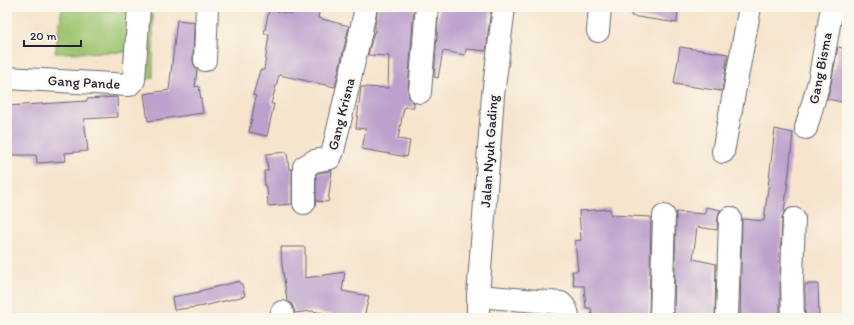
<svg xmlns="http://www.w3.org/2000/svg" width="854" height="325" viewBox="0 0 854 325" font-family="Itim,sans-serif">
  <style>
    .green { fill: #9dc46f; stroke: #607355 }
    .building { fill: #bca1cc }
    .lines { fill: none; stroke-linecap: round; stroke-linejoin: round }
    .minor-casing { stroke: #6c666e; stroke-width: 24 }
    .minor { stroke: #fff; stroke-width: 22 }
    .labels { text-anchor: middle; stroke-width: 4; stroke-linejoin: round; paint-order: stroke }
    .street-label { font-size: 14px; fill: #22223b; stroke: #fbf7ec }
  </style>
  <rect width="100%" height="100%" fill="#fbf7ec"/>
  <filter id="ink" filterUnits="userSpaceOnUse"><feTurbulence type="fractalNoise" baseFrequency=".025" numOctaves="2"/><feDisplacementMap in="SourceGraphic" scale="8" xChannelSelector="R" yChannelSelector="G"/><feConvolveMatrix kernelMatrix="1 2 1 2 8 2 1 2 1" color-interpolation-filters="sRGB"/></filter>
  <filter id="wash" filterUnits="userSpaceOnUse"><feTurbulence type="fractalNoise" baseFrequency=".012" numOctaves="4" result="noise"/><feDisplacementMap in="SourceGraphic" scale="16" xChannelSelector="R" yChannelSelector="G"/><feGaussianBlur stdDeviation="0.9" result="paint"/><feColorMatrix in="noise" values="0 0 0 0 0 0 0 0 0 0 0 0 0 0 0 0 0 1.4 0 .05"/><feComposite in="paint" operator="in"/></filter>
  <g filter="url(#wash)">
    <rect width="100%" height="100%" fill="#f6e4cc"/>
    <!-- green -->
    <path class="green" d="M62 7H72L153 15V78L135 81 134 52 55 53Z"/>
    <g id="blocks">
      <!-- building -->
      <g class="building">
        <path d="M294 7H320L318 18 349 26 335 87 279 75 271 104H274L267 136 249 132 256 96 253 95 260 70H264L269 34H264L269 10 293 14Z"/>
        <path d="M378 7H414L408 91 409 98 414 103V107H404L398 139 410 141 407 157 362 149 366 129 356 128 361 87 388 88 389 56 368 55 374 32H375V25Z"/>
        <path d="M439 7H491L486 51 466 49 465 55 443 51 438 78 434 77Z"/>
        <path d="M632 7H678L677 23 631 16Z"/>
        <path d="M177 20 194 22 193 60 194 65 197 69 195 87 199 86 203 113 148 121 144 94 169 90Z"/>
        <path d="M680 47 728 54 722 91 674 84Z"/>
        <path d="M838 47 847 49V103L827 99 831 84Z"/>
        <path d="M117 97 118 117 84 119 88 151 65 153 66 161 37 163 36 155H11L10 124H7V106L87 101V99Z"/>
        <path d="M775 129 793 133 789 172 784 212 782 219 781 242 778 257H780V318H740L742 219 764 221Z"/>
        <path d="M287 152 289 169H292V204L268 206 267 187H265L264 171H268L266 154Z"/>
        <path d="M332 170 328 202 316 201V174L319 173Z"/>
        <path d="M706 207 721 210 719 212 718 217 717 230 697 227 693 259 716 264 715 318H674L676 216V212L705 214Z"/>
        <path d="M610 209 611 215 651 217 649 318H592L591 308H586L584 286H574L572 271H578L575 241 581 240 579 211Z"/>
        <path d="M281 247H305V278L345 272 342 291 369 296 364 318H349L312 311 295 313 292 304 287 300 282 265Z"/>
        <path d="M240 281V284H242L245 296 204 306 174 310 172 297 200 292V291Z"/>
        <path d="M805 284H818L819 318H805Z"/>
      </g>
    </g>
  </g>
  <g filter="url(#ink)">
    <use href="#blocks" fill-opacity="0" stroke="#6c666e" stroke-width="1"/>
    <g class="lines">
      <!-- minor casing -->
      <g class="minor-casing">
        <g id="minor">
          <path d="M598 31 600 7"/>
          <path d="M205 60 207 7"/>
          <path d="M7 78 129 85 134 80 139 7"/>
          <path d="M420 92 427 7"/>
          <path d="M806 128 819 82 832 7"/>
          <path d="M723 152 750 7"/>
          <path d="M304 203V167L314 161 330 158 333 151 360 35 366 7"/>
          <path d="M478 296 561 303C566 307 568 311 568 318"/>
          <path d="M282 312 283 318"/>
          <path d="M478 318V296L493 95 504 7"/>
          <path d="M661 318 664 216"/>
          <path d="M727 318 730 218"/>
          <path d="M793 318 792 278 794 219"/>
        </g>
      </g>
      <!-- minor -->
      <use href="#minor" class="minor"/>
    </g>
  </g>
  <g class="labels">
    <!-- street labels -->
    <g class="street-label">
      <text transform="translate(820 68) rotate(-79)" y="5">Gang Bisma</text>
      <text transform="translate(84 82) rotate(3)" y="5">Gang Pande</text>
      <text transform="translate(341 114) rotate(-76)" y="5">Gang Krisna</text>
      <text transform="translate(489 151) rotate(-86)" y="5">Jalan Nyuh Gading</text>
    </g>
  </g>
  <!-- margin -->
  <rect width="854" height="325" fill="none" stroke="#fbf7ec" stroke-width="24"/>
  <!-- scale -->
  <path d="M24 40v6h57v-6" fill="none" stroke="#22223b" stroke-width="2"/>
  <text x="30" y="40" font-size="12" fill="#22223b" stroke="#fbf7ec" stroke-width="3" paint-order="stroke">20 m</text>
</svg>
